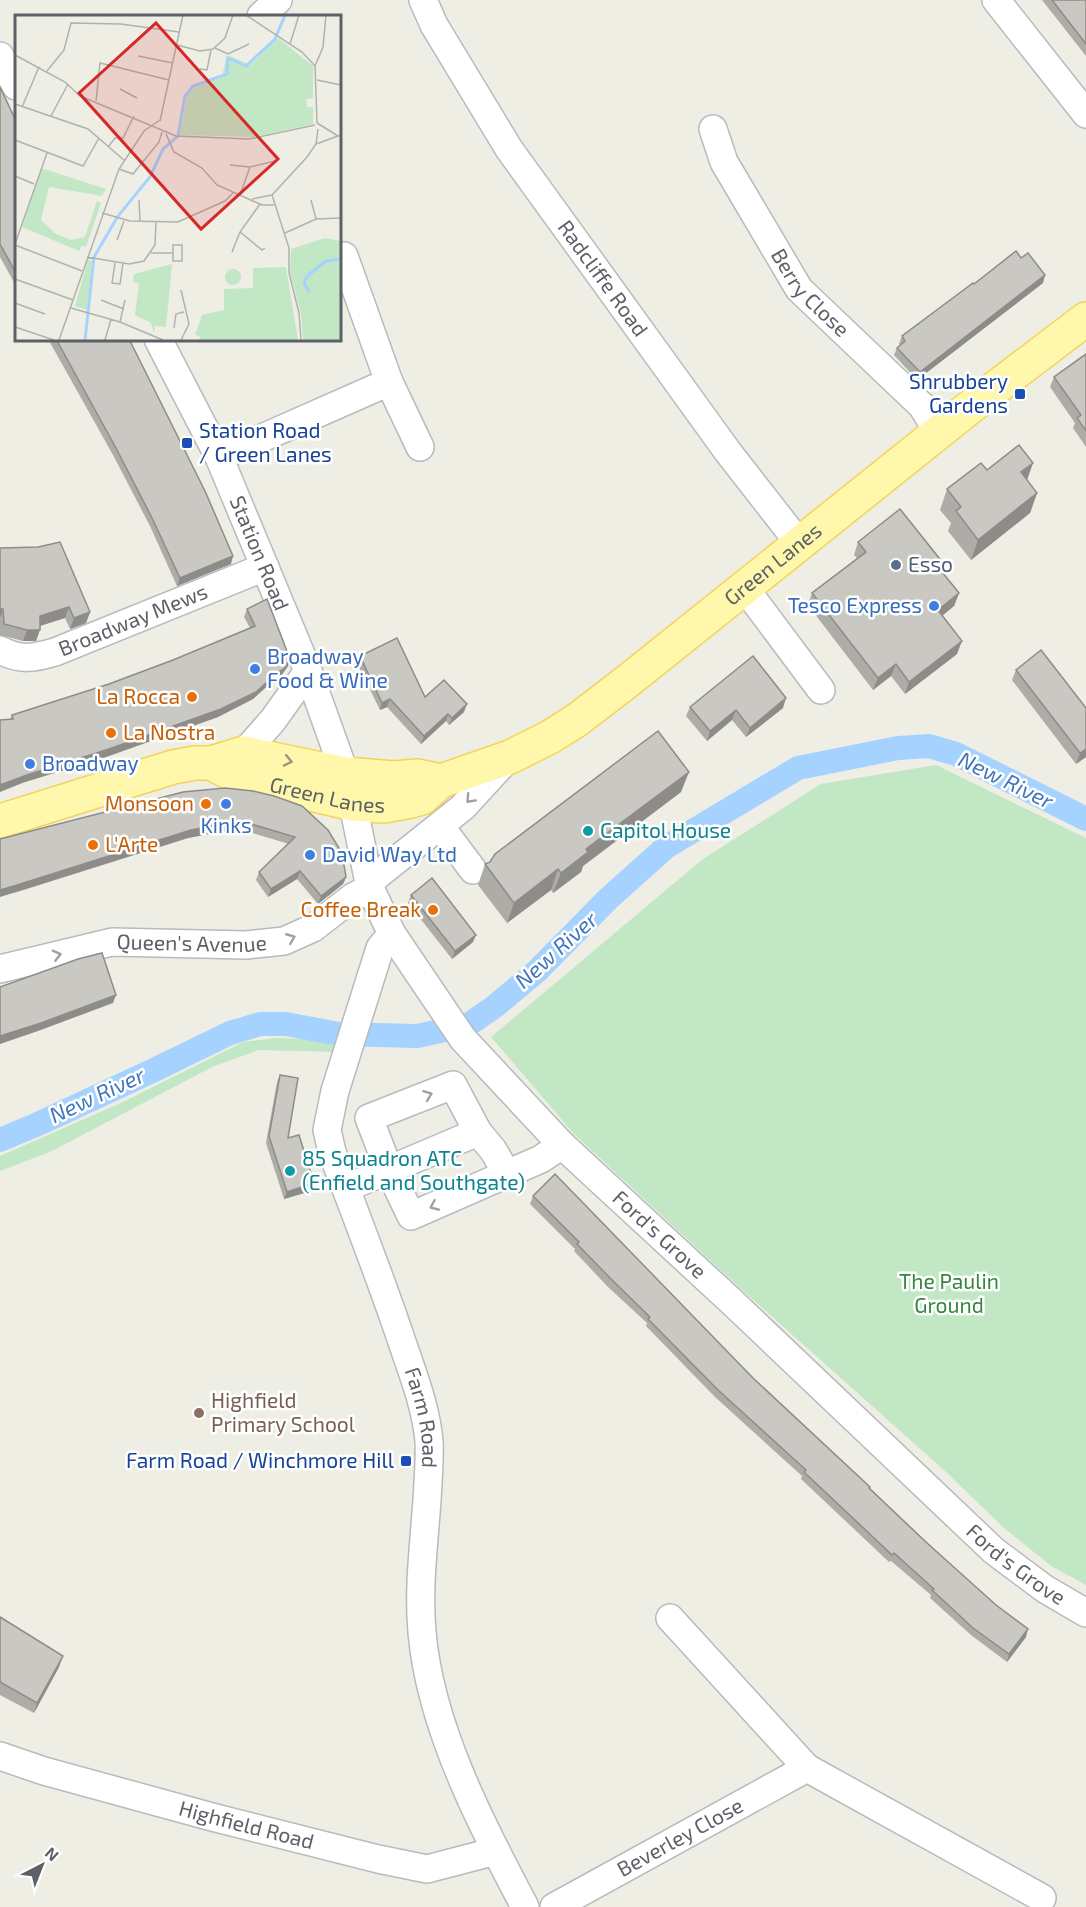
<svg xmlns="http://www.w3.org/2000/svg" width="1086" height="1907" viewBox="0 0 1086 1907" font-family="'Exo 2',sans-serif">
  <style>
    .green { fill: #c1e7c4 }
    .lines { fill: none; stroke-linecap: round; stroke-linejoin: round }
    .canal { stroke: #a6d2ff; stroke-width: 24 }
    .minor-casing { stroke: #b7babf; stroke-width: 30 }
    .major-casing { stroke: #f4d359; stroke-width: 36 }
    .minor { stroke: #fff; stroke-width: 27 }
    .major { stroke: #fff7ab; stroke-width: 33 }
    .wall { fill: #aeaca7 }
    .shaded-wall { fill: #8d8c88 }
    .building { fill: #cac8c2; stroke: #8d8c88; stroke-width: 1.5 }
    .oneway { stroke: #96957e }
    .oneway2 { stroke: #9ea0a3 }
    .transit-dot { fill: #1a4fb4; stroke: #fff; stroke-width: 2 }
    .service-dot { fill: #5c6f8a; stroke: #fff; stroke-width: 2 }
    .shop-dot { fill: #3f7fe0; stroke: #fff; stroke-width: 2 }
    .food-dot { fill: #e8710a; stroke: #fff; stroke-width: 2 }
    .culture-dot { fill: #0f9aa8; stroke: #fff; stroke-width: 2 }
    .education-dot { fill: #8d6e63; stroke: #fff; stroke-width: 2 }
    .labels { text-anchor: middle; stroke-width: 5; stroke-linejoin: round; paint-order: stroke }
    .street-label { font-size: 21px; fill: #5d6066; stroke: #fff }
    .transit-label { font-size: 21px; fill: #164399; stroke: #fff; text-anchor: end }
    .service-label { font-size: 21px; fill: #4e5e75; stroke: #fff; text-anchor: start }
    .shop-label { font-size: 21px; fill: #366cbe; stroke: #fff; text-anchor: start }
    .food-label { font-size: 21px; fill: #c56008; stroke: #fff; text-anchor: end }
    .culture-label { font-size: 21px; fill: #0d838f; stroke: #fff; text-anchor: start }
    .park-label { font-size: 21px; fill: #33863d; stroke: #fff }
    .education-label { font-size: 21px; fill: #785e54; stroke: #fff; text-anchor: start }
    .water-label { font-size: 22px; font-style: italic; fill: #4276bd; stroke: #fff }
    .inset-river { fill: none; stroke: #a6d2ff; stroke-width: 3 }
    .inset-road { fill: none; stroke: #b1b1ae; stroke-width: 1.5 }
    .view { fill: #d62828; fill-opacity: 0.15; stroke: #d62828; stroke-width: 3 }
    .inset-edge { fill: none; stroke: #5d6066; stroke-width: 3 }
  </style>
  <rect width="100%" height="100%" fill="#efeee5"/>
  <!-- green -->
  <g class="green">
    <path d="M936 765 1086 838V1585L1051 1566 1003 1527 945 1471 741 1289 574 1134 491 1037 703 859 821 784Z"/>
    <path d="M277 1038 339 1040 338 1052 259 1050 212 1067 50 1152 0 1171V1156L121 1103 243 1042Z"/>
  </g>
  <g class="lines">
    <!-- canal -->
    <path class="canal" d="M0 1140 38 1124 152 1071 230 1033 260 1024H286L339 1034 417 1036 468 1025 494 1007 537 971 608 899 666 847 798 768 898 748 929 746 956 754 1086 819"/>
    <!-- minor casing -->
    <g class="minor-casing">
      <g id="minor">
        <path id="s1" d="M423 0 434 25 509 149 728 452 799 543"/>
        <path d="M996 0 1086 114"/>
        <path d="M261 16 278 0"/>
        <path d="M0 56 16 86"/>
        <path id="s2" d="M713 129 724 162 799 289 922 406 938 432"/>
        <path d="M344 256 389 382 420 447"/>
        <path id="s3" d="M158 339 219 457 308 671 345 774 353 804 370 888 392 934 463 1039 562 1145 732 1302 994 1551 1045 1589 1086 1613"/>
        <path d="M219 457 389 382"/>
        <path d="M744 587 821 690"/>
        <path id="s4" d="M0 650C21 661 34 658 55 652L265 567"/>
        <path d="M244 753 273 720 308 671"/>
        <path d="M440 826 473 870"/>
        <path d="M369 882 463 807 509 757"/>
        <path id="s5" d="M392 934 380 948 335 1091 327 1130 332 1152C355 1213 379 1274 400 1336 411 1369 426 1406 429 1441 430 1460 428 1481 427 1500 424 1544 418 1588 422 1632 430 1727 481 1823 525 1907"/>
        <path id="s6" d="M0 969 112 942 246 945 284 941 313 928 353 897 370 888"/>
        <path d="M478 1132 453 1085 369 1118 389 1170 411 1216 541 1159 562 1145"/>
        <path d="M346 1188 478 1132 493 1150 507 1174"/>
        <path d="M670 1618 807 1768 1042 1898"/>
        <path id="s7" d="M0 1756 44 1771 212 1817 378 1859 427 1869 496 1851"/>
        <path id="s8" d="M554 1907 807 1768"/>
      </g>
    </g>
    <!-- major casing -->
    <g class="major-casing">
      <g id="major">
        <path id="s9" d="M211 763 238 777 353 804 384 806 411 801 422 798 441 781 510 757 550 737 577 720 629 680 969 408 1086 319"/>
        <path d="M0 821 173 767 195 763H211L244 753 345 774 394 778 418 776 441 781"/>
      </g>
    </g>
    <!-- minor -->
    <use href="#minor" class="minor"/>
    <!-- major -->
    <use href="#major" class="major"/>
  </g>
  <!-- wall -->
  <g class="wall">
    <path d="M1042 0H1085L1086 1V56Z"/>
    <path d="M0 87 16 121V286L0 257Z"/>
    <path d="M1021 258 1045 275 1043 283 917 380 894 355 897 348 900 345 899 344 902 336 974 284Z"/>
    <path d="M48 339H129L231 564 177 586 150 526 113 455Z"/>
    <path d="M1086 354V447L1073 428 1075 423 1050 387 1054 377Z"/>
    <path d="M987 470 1027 480 1037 493 1030 513 971 560 948 531 951 523 940 510 947 489Z"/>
    <path d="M858 542 943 563 940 570 959 593 954 606 942 616 957 654 905 694 891 676 873 690 808 605 812 593 857 558 854 555Z"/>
    <path d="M0 548 90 612 86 623 70 629 65 618 40 626 36 641H23L0 635Z"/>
    <path d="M247 609 288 666 281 676 275 679 253 699 218 717 106 757 25 782 10 719 12 715 109 684 173 660 250 628 244 617Z"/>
    <path d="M360 656 425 697 464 712 449 725 446 721 421 744 387 707 380 710 357 663Z"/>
    <path d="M1016 670 1086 757 1076 764 1012 680Z"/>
    <path d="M690 707 783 708 746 737 732 720 707 741 686 716Z"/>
    <path d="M253 791 346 877 343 884 318 904 297 879 268 897 256 880 259 872 289 844 249 832H219L188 838 11 894Z"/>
    <path d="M681 792 583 866 581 872 553 893 551 890 507 923 478 885 485 864Z"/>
    <path d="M411 895 473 942 452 959 408 903Z"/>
    <path d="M280 1075 288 1138 311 1191 284 1199 266 1143 277 1082Z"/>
    <path d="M533 1196 753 1378 870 1487V1488L1026 1637 1007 1662 971 1635 930 1598 931 1595 891 1561 889 1562 801 1479 802 1476 715 1397 646 1326 647 1323 608 1287 574 1251 575 1249 530 1204Z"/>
    <path d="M0 1617 59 1667 34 1713 0 1695Z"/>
  </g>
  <!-- shaded-wall -->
  <g class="shaded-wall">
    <path d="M1045 275 1043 283 917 380 920 372Z"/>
    <path d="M1033 463 1026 483 1021 472Z"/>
    <path d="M1037 493 1030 513 971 560 978 540Z"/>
    <path d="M233 556 231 564 177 586 180 578Z"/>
    <path d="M959 593 954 606 933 623 938 610Z"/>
    <path d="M69 607 65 618 36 627 40 616Z"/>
    <path d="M0 609H3L0 618Z"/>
    <path d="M90 612 86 623 70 629 74 618Z"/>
    <path d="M27 630H40L36 641H23Z"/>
    <path d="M962 641 957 654 905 694 909 682Z"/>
    <path d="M290 659 288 666 281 676 275 679 253 699 218 717 106 757 25 782 0 792V784Z"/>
    <path d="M896 664 891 676 873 690 878 678Z"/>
    <path d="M786 698 783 708 746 737 750 728Z"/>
    <path d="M390 699 387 707 380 710 382 703Z"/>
    <path d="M467 704 464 712 449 725 452 718Z"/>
    <path d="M736 710 732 720 707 741 710 731Z"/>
    <path d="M448 714 446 721 421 744 424 736Z"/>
    <path d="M1086 749V757L1076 764 1080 753Z"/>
    <path d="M689 772 681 792 583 866 581 872 553 893 561 873 586 849Z"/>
    <path d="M222 824H251L249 832H219L188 838 0 897V890L191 830Z"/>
    <path d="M558 869 551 890 507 923 514 903Z"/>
    <path d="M300 871 297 879 268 897 271 889Z"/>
    <path d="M346 877 343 884 318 904 321 896Z"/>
    <path d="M476 935 473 942 452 959 455 951Z"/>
    <path d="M116 995 113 1003 38 1031 0 1044V1036Z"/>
    <path d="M314 1183 311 1191 284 1199 287 1192Z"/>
    <path d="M1028 1629 1026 1637 1007 1662 1009 1654Z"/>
    <path d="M63 1656 59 1667 34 1713 37 1703Z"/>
  </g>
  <!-- building -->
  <g class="building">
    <path d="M1052 0H1085L1086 1V44Z"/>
    <path d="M0 87 16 121V273L0 244Z"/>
    <path d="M1016 251 1021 258 1028 253 1045 275 920 372 897 348 905 341 902 336 973 283 974 284Z"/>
    <path d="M56 339H129L205 491 233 556 180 578 152 518 116 448Z"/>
    <path d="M1086 354V431L1077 418 1081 415 1054 377Z"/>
    <path d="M1019 445 1033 463 1021 472 1037 493 978 540 956 511 961 507 947 489 981 463 987 470Z"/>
    <path d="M900 509 943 563 938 567 959 593 938 610 962 641 909 682 896 664 878 678 812 593 866 552 858 542Z"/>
    <path d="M60 542 90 612 74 618 69 607 40 616V630H27L4 624 3 609H0V548L38 547Z"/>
    <path d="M267 599 290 659 284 669 278 672 256 692 221 709 109 749 27 775 3 784H0V720L13 719 12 715 109 684 173 660 255 626 247 609Z"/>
    <path d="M397 638 425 697 444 680 467 704 452 718 448 714 424 736 390 699 382 703 360 656Z"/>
    <path d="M1041 650 1086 708V749L1080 753 1016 670Z"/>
    <path d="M753 656 786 698 750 728 736 710 710 731 690 707Z"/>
    <path d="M658 731 689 772 586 849 588 852 561 873 558 869 514 903 485 864 490 862 495 854Z"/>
    <path d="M225 788 253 791 274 796 302 806 328 830 342 853 346 877 321 896 300 871 271 889 259 872 295 837 251 824H222L191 830 14 886 0 890V839L183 792Z"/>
    <path d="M432 878 476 935 455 951 411 895Z"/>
    <path d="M102 953 116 995 41 1023 0 1036V987L78 959Z"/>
    <path d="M280 1075 298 1078 288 1138 299 1135 314 1183 287 1192 269 1136Z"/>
    <path d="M555 1174 753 1378 870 1487 869 1488 927 1543 996 1605 1028 1629 1009 1654 973 1628 932 1590 934 1589 894 1553 892 1555 804 1472 806 1470 718 1390 648 1319 650 1317 611 1279 577 1244 579 1242 533 1196Z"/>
    <path d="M0 1617 63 1656 37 1703 0 1682Z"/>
  </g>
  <!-- one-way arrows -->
  <defs><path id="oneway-chevron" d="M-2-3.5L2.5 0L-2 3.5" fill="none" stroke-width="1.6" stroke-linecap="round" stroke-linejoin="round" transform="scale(1.5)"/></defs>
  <use class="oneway" href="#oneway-chevron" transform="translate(288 761) rotate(12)"/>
  <g class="oneway2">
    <use href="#oneway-chevron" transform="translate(470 799) rotate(133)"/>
    <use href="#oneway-chevron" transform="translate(291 938) rotate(-22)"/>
    <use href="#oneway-chevron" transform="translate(57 955) rotate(-14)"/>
    <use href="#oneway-chevron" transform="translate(428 1095) rotate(-21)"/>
    <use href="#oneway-chevron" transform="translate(434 1206) rotate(157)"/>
  </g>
  <!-- markers -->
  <g class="transit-dot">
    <rect x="1014" y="388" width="12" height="12" rx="3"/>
    <rect x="181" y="437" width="12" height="12" rx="3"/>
    <rect x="400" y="1455" width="12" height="12" rx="3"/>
  </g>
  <circle class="service-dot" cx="896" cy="565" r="6"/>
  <g class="shop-dot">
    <circle cx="934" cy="606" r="6"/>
    <circle cx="255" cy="669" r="6"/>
    <circle cx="30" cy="764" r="6"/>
    <circle cx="226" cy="804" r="6"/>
    <circle cx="310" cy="855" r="6"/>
  </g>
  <g class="food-dot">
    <circle cx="192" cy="697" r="6"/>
    <circle cx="111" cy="733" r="6"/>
    <circle cx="206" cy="804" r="6"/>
    <circle cx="93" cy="845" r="6"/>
    <circle cx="433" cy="910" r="6"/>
  </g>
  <g class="culture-dot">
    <circle cx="588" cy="831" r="6"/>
    <circle cx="290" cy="1171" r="6"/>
  </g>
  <circle class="education-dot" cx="199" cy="1413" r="6"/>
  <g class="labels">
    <!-- street labels -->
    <g class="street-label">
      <text dy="7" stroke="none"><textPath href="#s1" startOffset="332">Radcliffe Road</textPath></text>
      <text dy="7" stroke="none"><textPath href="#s2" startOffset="192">Berry Close</textPath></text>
      <text dy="7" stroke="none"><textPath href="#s3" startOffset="237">Station Road</textPath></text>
      <text dy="7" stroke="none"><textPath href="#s9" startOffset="644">Green Lanes</textPath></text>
      <text dy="7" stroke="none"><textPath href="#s4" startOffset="141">Broadway Mews</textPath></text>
      <text dy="7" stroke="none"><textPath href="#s9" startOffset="122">Green Lanes</textPath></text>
      <text dy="7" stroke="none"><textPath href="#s6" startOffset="195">Queen's Avenue</textPath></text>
      <text dy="7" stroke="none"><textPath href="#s3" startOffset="1046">Ford's Grove</textPath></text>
      <text dy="7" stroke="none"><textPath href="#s5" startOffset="512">Farm Road</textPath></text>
      <text dy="7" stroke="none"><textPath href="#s3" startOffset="1532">Ford's Grove</textPath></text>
      <text dy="7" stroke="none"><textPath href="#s7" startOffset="256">Highfield Road</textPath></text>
      <text dy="7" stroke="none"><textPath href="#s8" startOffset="144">Beverley Close</textPath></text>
    </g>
    <!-- transit labels -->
    <g class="transit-label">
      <text x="1008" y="389">Shrubbery<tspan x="1008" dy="24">Gardens</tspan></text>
      <text x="199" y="438" text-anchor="start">Station Road<tspan x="199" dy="24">/ Green Lanes</tspan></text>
      <text x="394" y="1468">Farm Road / Winchmore Hill</text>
    </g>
    <!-- service labels -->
    <g class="service-label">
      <text x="908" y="572">Esso</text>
    </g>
    <!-- shop labels -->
    <g class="shop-label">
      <text x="922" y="613" text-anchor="end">Tesco Express</text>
      <text x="267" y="664">Broadway<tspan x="267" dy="24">Food &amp; Wine</tspan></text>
      <text x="42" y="771">Broadway</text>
      <text x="226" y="833" text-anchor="middle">Kinks</text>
      <text x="322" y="862">David Way Ltd</text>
    </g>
    <!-- food labels -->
    <g class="food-label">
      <text x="180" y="704">La Rocca</text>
      <text x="123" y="740" text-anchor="start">La Nostra</text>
      <text x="194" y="811">Monsoon</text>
      <text x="105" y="852" text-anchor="start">L'Arte</text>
      <text x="421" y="917">Coffee Break</text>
    </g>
    <!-- culture labels -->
    <g class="culture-label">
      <text x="600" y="838">Capitol House</text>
      <text x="302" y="1166">85 Squadron ATC<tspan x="302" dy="24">(Enfield and Southgate)</tspan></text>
    </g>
    <!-- park labels -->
    <g class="park-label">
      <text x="949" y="1289">The Paulin<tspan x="949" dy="24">Ground</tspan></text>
    </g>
    <!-- education labels -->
    <g class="education-label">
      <text x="211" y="1408">Highfield<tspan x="211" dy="24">Primary School</tspan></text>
    </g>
    <!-- water labels -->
    <g class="water-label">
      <text transform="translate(1006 780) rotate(26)" y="8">New River</text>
      <text transform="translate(556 950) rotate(-42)" y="8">New River</text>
      <text transform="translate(97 1095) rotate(-25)" y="8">New River</text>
    </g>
  </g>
  <!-- overview -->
  <g transform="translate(15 15)">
    <rect width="326" height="326" fill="#efeee5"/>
    <path d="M263 23 298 51V83L291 84 292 92H298V109L239 122 165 120 172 81 179 72 207 62 211 43 215 41 235 50ZM26 153 91 174 87 181 34 172 26 205 41 219 56 225 70 222 82 186 86 188 71 232 67 230 64 236 7 212ZM310 223 325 226V325H288L286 299 275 258 276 234ZM73 245 77 246 72 295 60 291ZM157 249 151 312 140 311 139 318 136 308 120 300 124 268 118 267 119 259ZM271 252 283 325H184L185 321 180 320 187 300 209 295V274L238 273V253ZM210 262a8 8 0 1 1 16 0a8 8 0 1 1-16 0Z" fill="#c1e7c4"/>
    <path class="inset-river" d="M294 277 289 268 292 261 311 246 326 244M70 325 79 242 103 201 135 162 148 134 163 121 170 81 178 71 212 59 213 43 231 51 260 24 270 0"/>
    <path class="inset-road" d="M231 0 287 37 300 51 302 108M275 29 284 0M162 30 185 36 198 34 210 23 218 0M200 33 213 39 234 29M0 40 50 67 65 81 161 121 234 124 300 110M123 41 158 48M300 51 308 32 311 0M185 54 192 55 196 35M32 56 49 35 56 8 106 9 164 17M302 65 326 70M105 74 122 83M81 86 85 48 154 65M0 89 73 114 110 146M7 92 24 52M36 101 53 69M145 106 168 0M302 108 323 121M151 119 159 137 187 153 202 170 247 190H259M0 125 68 151 84 123M301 129 326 120M93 132 100 123H108L119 101M215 150 235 152 260 146M104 154 118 159 144 127 147 117M0 161 19 169M225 180 235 152M257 180 274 233V258L284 298 286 325M237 184 257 180 292 142 301 129 303 114M124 185 125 207M296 185 301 204M87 198 115 206 163 207 210 186 218 178M225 217 247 235 250 233M270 218 301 204 326 203M102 225 109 206M0 229 32 138M0 230 67 256M158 230H167V246H158ZM217 237 225 217 245 189M136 238H158M72 242 114 249 129 246 140 230 141 207M100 248 97 268 105 269 108 248M0 264 58 285M86 285 109 294M0 288 30 299M56 293 105 307 148 325M105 307 110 285M0 312 39 325M159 313 161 299 169 297M44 325 104 154 129 116 145 105M90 325 96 304M166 325 174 309 166 275"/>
    <path class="view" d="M141 8 263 144 186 214 64 78Z"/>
    <rect width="326" height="326" class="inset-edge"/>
  </g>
  <!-- north arrow -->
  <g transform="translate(42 1865) rotate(42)" stroke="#ffffff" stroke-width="4.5" paint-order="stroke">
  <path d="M0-4.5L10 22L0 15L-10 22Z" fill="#5d6066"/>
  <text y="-9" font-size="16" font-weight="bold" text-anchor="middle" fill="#5d6066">N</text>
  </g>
</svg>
